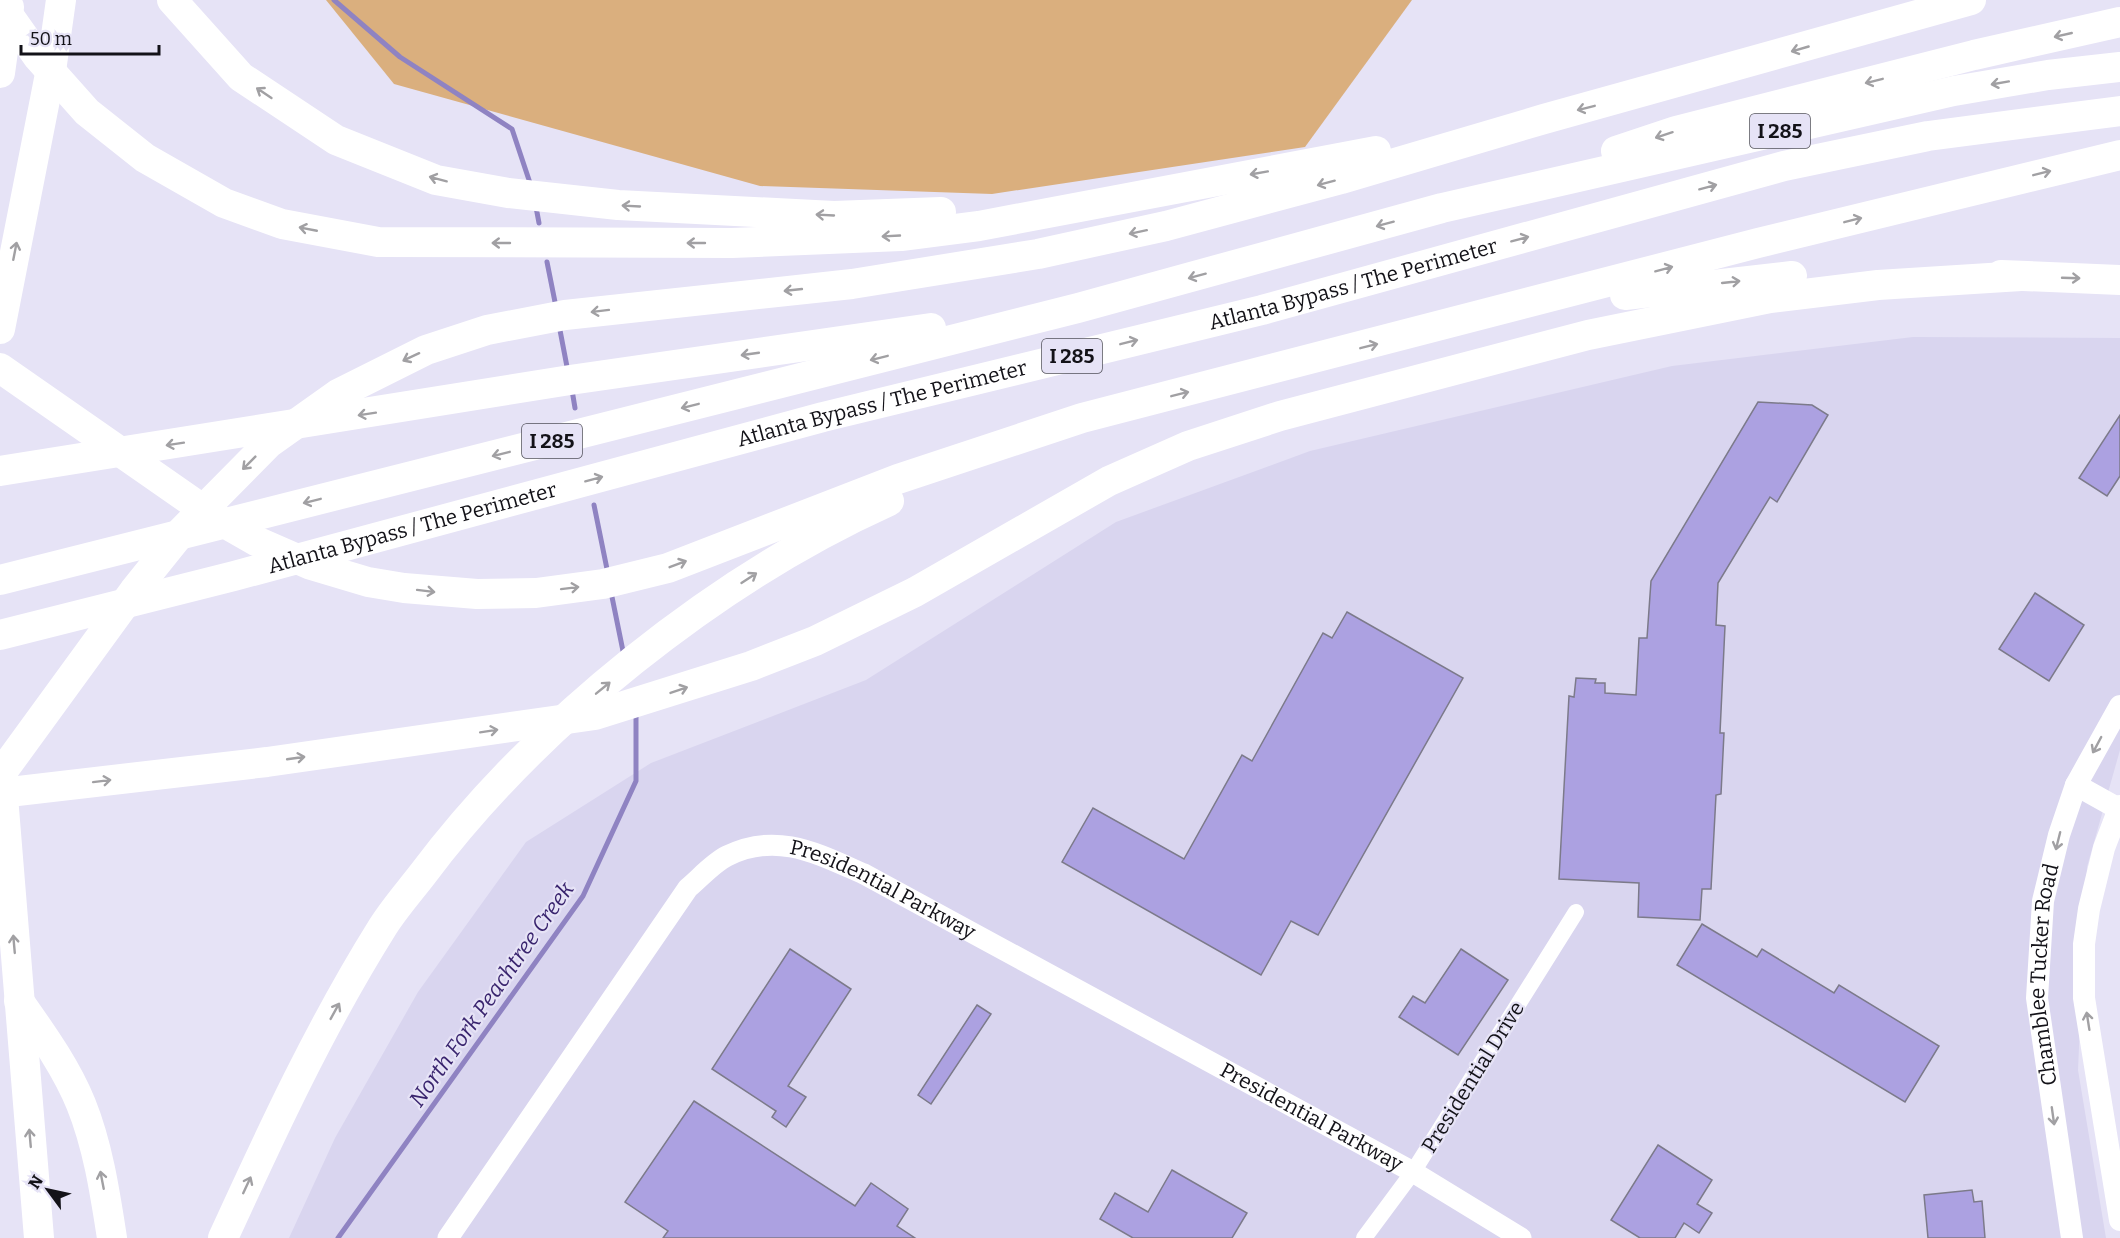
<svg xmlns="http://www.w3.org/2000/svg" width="2120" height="1238" viewBox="0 0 2120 1238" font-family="Bitter,serif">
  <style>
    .built { fill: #d9d5ef }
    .green { fill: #daaf7e }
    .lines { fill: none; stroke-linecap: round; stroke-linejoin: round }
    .stream { stroke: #8f83c2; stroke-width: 5 }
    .building { fill: #aca1e1; stroke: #7c7a8a; stroke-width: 1.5 }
    .minor { stroke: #fff; stroke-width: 16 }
    .tertiary { stroke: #fff; stroke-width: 21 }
    .secondary { stroke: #fff; stroke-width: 22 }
    .motorway { stroke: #fff; stroke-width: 30 }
    .oneway { stroke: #a1a0a3 }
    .labels { text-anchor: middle; stroke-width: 4.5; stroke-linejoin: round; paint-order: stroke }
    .shield { fill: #e6e3f6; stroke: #52515b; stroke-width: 1.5 }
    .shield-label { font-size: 20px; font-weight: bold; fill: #131218 }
    .street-label { font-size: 21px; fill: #131218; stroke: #e6e3f6 }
    .water-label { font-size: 22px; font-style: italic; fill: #39246e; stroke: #e6e3f6 }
  </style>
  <rect width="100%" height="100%" fill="#e6e3f6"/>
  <!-- built -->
  <path class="built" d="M1913 337 2120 338V750L2087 867 2078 1070 2106 1238H289L335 1138 418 992 526 842 651 763 866 680 1116 522 1310 451 1672 366Z"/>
  <!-- green -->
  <path class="green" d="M326 0H1412L1305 147 992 194 760 186 394 84Z"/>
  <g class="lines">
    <!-- stream -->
    <g class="stream">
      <path d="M334 0 400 57 512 129 530 183"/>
      <path d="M536 207 539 223"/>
      <path d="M547 262 556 307"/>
      <path d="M559 325 568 372"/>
      <path d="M572 390 575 408"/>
      <path d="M594 505 608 574"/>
      <path d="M611 592 624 656"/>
      <path d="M338 1238 583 896 636 781V716"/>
    </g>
  </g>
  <!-- building -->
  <g class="building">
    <path d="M1758 402 1812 405 1828 415 1777 502 1770 497 1718 583 1716 625 1725 626 1720 733H1724L1721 794 1716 795 1711 889H1702L1700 920 1638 917 1639 883 1559 879 1569 696 1574 697 1576 678 1596 679 1595 683H1605V693L1636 695 1639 638H1647L1651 581Z"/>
    <path d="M2120 415V476L2107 496 2079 478Z"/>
    <path d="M2035 593 2084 625 2049 681 1999 649Z"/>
    <path d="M1347 612 1463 678 1318 935 1291 921 1261 975 1062 862 1093 808 1184 859 1242 755 1252 761 1323 633 1332 638Z"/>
    <path d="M1702 924 1757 957 1762 949 1834 993 1839 985 1939 1046 1905 1102 1677 965Z"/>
    <path d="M790 949 851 989 788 1086 806 1097 786 1127 772 1117 776 1111 712 1069Z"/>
    <path d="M1461 949 1508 980 1458 1055 1399 1017 1413 996 1425 1003Z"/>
    <path d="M977 1005 991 1014 931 1104 918 1095Z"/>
    <path d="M694 1101 855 1206 871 1183 908 1209 897 1226 915 1238H663L668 1231 625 1202Z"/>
    <path d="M1658 1145 1712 1180 1697 1204 1712 1213 1699 1233 1684 1223 1675 1238H1640L1611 1220Z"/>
    <path d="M1172 1170 1247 1213 1232 1238H1133L1100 1219 1115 1193 1148 1212Z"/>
    <path d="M1972 1190 1974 1202 1982 1201 1985 1238H1928L1924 1195Z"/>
  </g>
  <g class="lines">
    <!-- minor -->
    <path class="minor" d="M1364 1238 1413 1172 1576 912"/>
    <!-- tertiary -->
    <path class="tertiary" id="s1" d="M448 1238 688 888C700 878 713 863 727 856 777 831 818 854 864 874L1413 1172 1521 1238"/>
    <!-- secondary -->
    <g class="secondary">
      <path d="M2076 785 2119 809"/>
      <path d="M2120 806 2104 848 2089 909 2084 944V998L2120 1220"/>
      <path id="s2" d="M2072 1238 2037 998 2043 901 2059 835 2076 785 2120 706"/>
    </g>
    <!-- motorway -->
    <g class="motorway">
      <path d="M172 0 241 77 336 140 436 180 508 193 618 205 834 216 941 212"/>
      <path d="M0 3 38 57 87 112 145 158 224 203 282 224 378 242 732 243 901 236 979 226 1376 151"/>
      <path d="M0 73 9 7"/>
      <path d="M1616 151 1676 131 1974 55 2120 22"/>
      <path d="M2001 275 2120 280"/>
      <path d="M1625 295 1792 276"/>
      <path d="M0 329 52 64 61 0"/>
      <path d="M0 368 214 517 256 541 311 565 368 582 404 588 477 594 536 593 603 584 668 568 898 479 1082 418 1758 243 2120 155"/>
      <path d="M0 471 570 380 931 328"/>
      <path d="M0 580 1078 308 1442 208 1954 91 2048 75 2120 67"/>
      <path id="s3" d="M0 635 234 576 823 417 1262 310 1784 166 1928 136 2120 111"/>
      <path d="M1 772 39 1238"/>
      <path d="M0 775 134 591 183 530 269 443 338 394 426 350 487 330 565 315 852 284 1038 254 1166 226 1341 179 1544 119 1971 0"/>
      <path d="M0 793 267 762 595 715 751 666 815 641 915 592 1109 481 1188 446 1280 416 1588 335 1770 298 1878 285 2021 276"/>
      <path d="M19 1001C42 1034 66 1067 81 1104 98 1146 105 1193 112 1238"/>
      <path d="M223 1238C271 1133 320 1027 382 928 393 910 408 893 422 875 535 724 716 579 889 501"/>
    </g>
  </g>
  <!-- one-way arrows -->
  <defs><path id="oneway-shaft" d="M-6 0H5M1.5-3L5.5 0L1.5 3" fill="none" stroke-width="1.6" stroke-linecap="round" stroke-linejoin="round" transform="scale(1.5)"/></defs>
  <g class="oneway">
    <use href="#oneway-shaft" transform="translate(2063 35) rotate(167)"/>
    <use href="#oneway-shaft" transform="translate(1800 49) rotate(164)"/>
    <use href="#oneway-shaft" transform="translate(1874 81) rotate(166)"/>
    <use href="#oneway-shaft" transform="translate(2000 83) rotate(170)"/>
    <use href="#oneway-shaft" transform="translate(264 93) rotate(-146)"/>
    <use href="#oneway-shaft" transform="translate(1586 108) rotate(166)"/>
    <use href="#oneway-shaft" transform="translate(1664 135) rotate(162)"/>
    <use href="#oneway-shaft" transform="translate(1259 173) rotate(170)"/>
    <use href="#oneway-shaft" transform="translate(2042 173) rotate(-14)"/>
    <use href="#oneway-shaft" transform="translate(438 179) rotate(-165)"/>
    <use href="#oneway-shaft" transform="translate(1326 183) rotate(165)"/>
    <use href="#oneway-shaft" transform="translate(1708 187) rotate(-15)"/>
    <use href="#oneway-shaft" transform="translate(631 206) rotate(-177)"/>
    <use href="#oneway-shaft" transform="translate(825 215) rotate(-177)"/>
    <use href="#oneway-shaft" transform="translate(1853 220) rotate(-14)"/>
    <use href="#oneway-shaft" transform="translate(1385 224) rotate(165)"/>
    <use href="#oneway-shaft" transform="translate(308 229) rotate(-169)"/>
    <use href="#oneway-shaft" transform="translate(1138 232) rotate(168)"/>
    <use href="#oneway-shaft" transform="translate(891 236) rotate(177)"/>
    <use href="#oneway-shaft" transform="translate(1520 239) rotate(-15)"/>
    <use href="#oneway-shaft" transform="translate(501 243) rotate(-180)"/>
    <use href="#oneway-shaft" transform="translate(696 243) rotate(-180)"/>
    <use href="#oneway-shaft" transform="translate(15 251) rotate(-79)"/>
    <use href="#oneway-shaft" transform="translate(1664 269) rotate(-15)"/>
    <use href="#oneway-shaft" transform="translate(1197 276) rotate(165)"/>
    <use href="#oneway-shaft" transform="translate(2071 278) rotate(2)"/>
    <use href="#oneway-shaft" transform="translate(1731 282) rotate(-6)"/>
    <use href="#oneway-shaft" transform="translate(793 290) rotate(174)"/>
    <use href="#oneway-shaft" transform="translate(600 311) rotate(173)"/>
    <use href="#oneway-shaft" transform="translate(1129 342) rotate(-14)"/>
    <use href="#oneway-shaft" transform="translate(1369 346) rotate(-14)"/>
    <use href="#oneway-shaft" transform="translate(750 354) rotate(172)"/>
    <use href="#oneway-shaft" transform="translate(411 357) rotate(155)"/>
    <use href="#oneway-shaft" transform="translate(879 358) rotate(166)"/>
    <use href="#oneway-shaft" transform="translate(1180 394) rotate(-14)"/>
    <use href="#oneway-shaft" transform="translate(690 406) rotate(166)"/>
    <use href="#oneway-shaft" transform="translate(367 414) rotate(171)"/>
    <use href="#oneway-shaft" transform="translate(175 444) rotate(171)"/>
    <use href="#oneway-shaft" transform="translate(501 454) rotate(166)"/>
    <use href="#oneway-shaft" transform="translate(249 463) rotate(135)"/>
    <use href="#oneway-shaft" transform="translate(594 479) rotate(-15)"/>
    <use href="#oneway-shaft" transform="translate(312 501) rotate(166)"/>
    <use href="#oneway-shaft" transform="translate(678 564) rotate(-21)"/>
    <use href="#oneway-shaft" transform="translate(749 578) rotate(-33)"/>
    <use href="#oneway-shaft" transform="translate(570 588) rotate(-7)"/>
    <use href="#oneway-shaft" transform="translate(426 591) rotate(7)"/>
    <use href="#oneway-shaft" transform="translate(603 688) rotate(-39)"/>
    <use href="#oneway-shaft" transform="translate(679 690) rotate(-19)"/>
    <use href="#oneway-shaft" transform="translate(489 731) rotate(-9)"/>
    <use href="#oneway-shaft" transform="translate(2097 745) rotate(118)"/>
    <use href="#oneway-shaft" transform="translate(296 758) rotate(-8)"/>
    <use href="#oneway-shaft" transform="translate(102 781) rotate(-7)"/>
    <use href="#oneway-shaft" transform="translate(2058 841) rotate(104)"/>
    <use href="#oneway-shaft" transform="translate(14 944) rotate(-95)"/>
    <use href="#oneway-shaft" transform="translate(335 1011) rotate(-61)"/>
    <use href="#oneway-shaft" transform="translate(2088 1021) rotate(-99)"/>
    <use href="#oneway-shaft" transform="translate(2053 1116) rotate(82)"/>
    <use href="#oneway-shaft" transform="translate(30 1138) rotate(-95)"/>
    <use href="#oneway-shaft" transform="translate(102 1180) rotate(-101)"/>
    <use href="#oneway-shaft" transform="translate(247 1185) rotate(-65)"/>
  </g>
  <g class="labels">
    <!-- shield labels -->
    <g class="shield">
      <rect x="1750" y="114" width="60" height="34" rx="4.5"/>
      <rect x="1042" y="339" width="60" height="34" rx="4.5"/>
      <rect x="522" y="424" width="60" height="34" rx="4.5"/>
    </g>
    <g class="shield-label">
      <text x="1780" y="138">I 285</text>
      <text x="1072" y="363">I 285</text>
      <text x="552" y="448">I 285</text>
    </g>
    <!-- street labels -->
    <g class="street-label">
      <text dy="7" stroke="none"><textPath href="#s3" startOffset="1398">Atlanta Bypass / The Perimeter</textPath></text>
      <text dy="7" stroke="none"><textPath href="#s3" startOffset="912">Atlanta Bypass / The Perimeter</textPath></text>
      <text dy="7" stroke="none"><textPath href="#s3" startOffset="426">Atlanta Bypass / The Perimeter</textPath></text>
      <text dy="7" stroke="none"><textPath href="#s1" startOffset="642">Presidential Parkway</textPath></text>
      <text dy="7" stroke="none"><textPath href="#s2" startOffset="266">Chamblee Tucker Road</textPath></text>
      <text transform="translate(1473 1077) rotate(-58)" y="7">Presidential Drive</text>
      <text dy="7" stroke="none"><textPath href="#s1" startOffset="1128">Presidential Parkway</textPath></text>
    </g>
    <!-- water labels -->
    <g class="water-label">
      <text transform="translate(491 994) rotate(-55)" y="8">North Fork Peachtree Creek</text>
    </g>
  </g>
  <!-- north arrow -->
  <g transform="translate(48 1190) rotate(303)" stroke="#e6e3f6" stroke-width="4.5" paint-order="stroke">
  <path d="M0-4.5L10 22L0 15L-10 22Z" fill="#131218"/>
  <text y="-9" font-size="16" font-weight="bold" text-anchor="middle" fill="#131218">N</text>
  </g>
  <!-- scale -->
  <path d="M21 45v9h138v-9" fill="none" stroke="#131218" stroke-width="3"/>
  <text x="30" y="45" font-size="18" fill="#131218" stroke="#e6e3f6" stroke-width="4.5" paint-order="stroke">50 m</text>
</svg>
